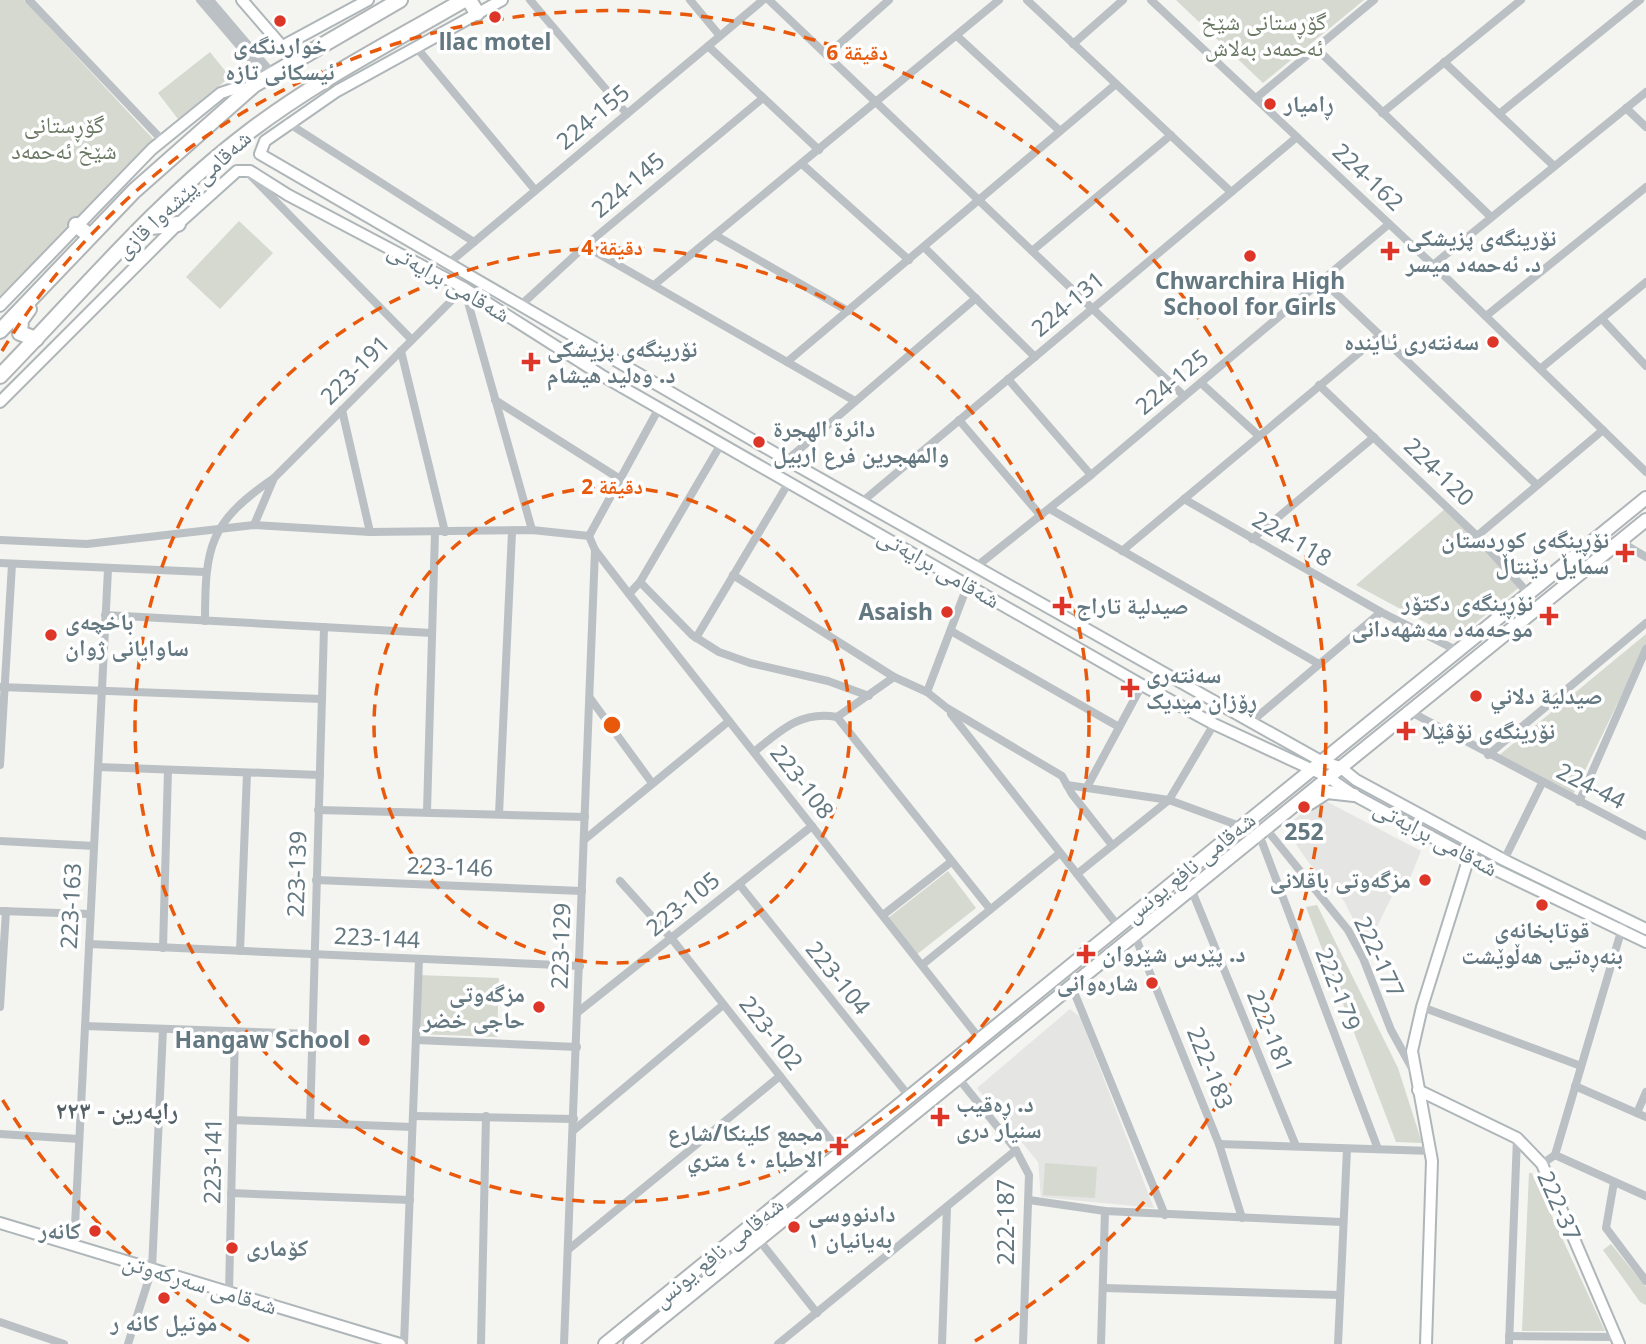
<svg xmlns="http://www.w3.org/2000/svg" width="1646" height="1344" viewBox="0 0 1646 1344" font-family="'Noto Sans','Noto Naskh Arabic',sans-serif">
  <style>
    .built { fill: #e5e5e4 }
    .green { fill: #d5d9d0 }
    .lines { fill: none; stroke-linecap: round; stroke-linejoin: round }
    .secondary-casing { stroke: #afb6b9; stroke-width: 14 }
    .primary-casing { stroke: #aeb4b7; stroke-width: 16 }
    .highway-casing { stroke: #b0b5b7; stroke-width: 18 }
    .street { stroke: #bac0c3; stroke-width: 8 }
    .secondary { stroke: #fff; stroke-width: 10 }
    .primary { stroke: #fff; stroke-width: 12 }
    .highway { stroke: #fff; stroke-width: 14 }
    .ring { fill: none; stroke: #e8590c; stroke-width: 3.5; stroke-dasharray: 12 9 }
    .poi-dot { fill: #dd3527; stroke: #fff; stroke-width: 2.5 }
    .labels { text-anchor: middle; stroke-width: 7; stroke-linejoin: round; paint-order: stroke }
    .park-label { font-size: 23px; fill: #6a7863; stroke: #fff }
    .poi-label { font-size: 23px; font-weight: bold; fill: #647881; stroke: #fff; text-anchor: start }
    .street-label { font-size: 23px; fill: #647881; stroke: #fff }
    .neighbourhood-label { font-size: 24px; font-weight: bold; fill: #526066; stroke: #fff }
    .centre { fill: #e8590c; stroke: #fff; stroke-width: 3.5 }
    .ring-label { font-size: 21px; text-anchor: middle; font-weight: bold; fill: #e8590c; stroke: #fff; stroke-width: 7; stroke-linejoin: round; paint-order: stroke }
  </style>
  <rect width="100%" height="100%" fill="#f4f4f0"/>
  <!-- built -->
  <g class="built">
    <path d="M1320 798 1421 851 1406 888 1397 886 1367 947 1344 901 1309 863 1288 833 1289 824Z"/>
    <path d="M1070 1009 1080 1017 1154 1208 1041 1197 1038 1162 977 1088Z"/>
  </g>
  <!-- green -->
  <g class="green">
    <path d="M0 0H24L154 140 0 296Z"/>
    <path d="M1176 0H1364L1263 83Z"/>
    <path d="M210 52 230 77 178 119 158 93Z"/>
    <path d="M239 221 273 253 220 309 186 277Z"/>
    <path d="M1445 509 1522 585 1456 639 1356 585Z"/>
    <path d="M1646 634V645L1573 795 1497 757Z"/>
    <path d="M948 871 976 908 916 955 888 918Z"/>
    <path d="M1317 905 1398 1068 1422 1143 1396 1142 1306 907Z"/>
    <path d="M418 975 499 978 497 1037 416 1034Z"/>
    <path d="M1045 1163 1097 1167 1095 1198 1043 1195Z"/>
    <path d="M1529 1173H1532L1605 1331H1522Z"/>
    <path d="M1611 1244 1646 1287V1305L1640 1302 1603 1250Z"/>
  </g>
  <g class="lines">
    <!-- secondary casing -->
    <g class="secondary-casing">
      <g id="secondary">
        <path d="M242 0 294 60"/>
        <path d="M502 0 337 91 265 141 260 154 787 460 1251 722 1321 761 1340 767 1356 780 1504 860 1646 929"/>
        <path d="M283 46 368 0"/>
        <path d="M0 306 152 149 221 93 233 89 248 90"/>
        <path d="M0 402 178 224 237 171H250L288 195 464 288 601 375 1142 685 1214 724 1328 777 1354 795 1469 857 1646 942"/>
        <path d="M1418 1090 1517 1138 1542 1164 1619 1344"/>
        <path d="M0 1223 400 1344"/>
        <path d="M1426 1344 1432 1161 1412 1051 1422 1007 1469 857"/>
      </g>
    </g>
    <!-- primary casing -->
    <g class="primary-casing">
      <g id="primary">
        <path d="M1310 803 1327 792 1354 795"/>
        <path d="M605 1344 1646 498"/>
        <path d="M630 1344 1646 520"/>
      </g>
    </g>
    <!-- highway casing -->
    <g class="highway-casing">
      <g id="highway">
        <path d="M469 0 477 13"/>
        <path d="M76 225 90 236"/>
        <path d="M142 228 178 224"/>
        <path d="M29 309 21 320 20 333 36 339"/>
        <path d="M0 331 134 191 254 85 400 0"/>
        <path d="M0 376C81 293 157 201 250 131 317 80 392 42 464 0"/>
      </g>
    </g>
    <!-- street -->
    <g class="street">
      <path d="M29 0 162 140"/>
      <path d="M200 0 266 77"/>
      <path d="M210 0 272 73"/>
      <path d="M530 0 627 114"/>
      <path d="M690 0 720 36"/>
      <path d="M769 0 1184 396"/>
      <path d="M1027 0 1231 192"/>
      <path d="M1151 0 1433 265 1646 472"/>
      <path d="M957 36 1060 131"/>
      <path d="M1073 44 1123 0"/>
      <path d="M708 46 819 150"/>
      <path d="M416 47 535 190"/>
      <path d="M1316 48 1491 217"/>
      <path d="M827 55 889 0"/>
      <path d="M1444 62 1554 166"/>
      <path d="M1256 98 1374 0"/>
      <path d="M1626 108 1646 127"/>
      <path d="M1382 113 1521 0"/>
      <path d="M1499 114 1640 0"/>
      <path d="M288 123 474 242"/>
      <path d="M802 164 909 260"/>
      <path d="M250 175 412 340"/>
      <path d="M715 235 848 311"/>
      <path d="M585 246 855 401"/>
      <path d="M924 247 1035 357"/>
      <path d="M1032 251 1171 135"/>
      <path d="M449 263 763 0"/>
      <path d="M1433 265 1646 92"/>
      <path d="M1322 280 1537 485"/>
      <path d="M654 285 999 0"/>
      <path d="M521 305 585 246 763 98"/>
      <path d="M1486 316 1646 187"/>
      <path d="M1602 319 1646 366"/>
      <path d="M401 351 445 532"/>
      <path d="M787 362 1116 84"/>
      <path d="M1540 369 1646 282"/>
      <path d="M1008 379 1091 475"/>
      <path d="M1201 383 1259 436"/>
      <path d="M1319 385 1477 536 1527 592"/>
      <path d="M495 400 620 479"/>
      <path d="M342 410 370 532"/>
      <path d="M959 420 1041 516"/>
      <path d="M787 460 976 298"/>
      <path d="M1184 499 1381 612 1456 650"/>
      <path d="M863 501 1297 137"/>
      <path d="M1050 509 1319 664"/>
      <path d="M254 525 274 478"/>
      <path d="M589 536 659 408"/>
      <path d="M1477 536 1603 430"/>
      <path d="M1252 539 1374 437"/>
      <path d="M0 540 87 544 254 525 370 532 532 530 589 536 595 550 629 594 979 1038"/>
      <path d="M1619 541 1646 557"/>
      <path d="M1122 551 1378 337"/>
      <path d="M0 563 205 572"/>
      <path d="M977 566 1091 475 1389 224"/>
      <path d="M733 575 894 677 927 692 947 708 1062 776 1072 794 1112 845"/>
      <path d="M640 582 692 635 719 652 750 663 828 681 869 696"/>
      <path d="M629 594 640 582 721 444"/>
      <path d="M105 615 432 633"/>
      <path d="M205 621C205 545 210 522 274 478L464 288 532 530"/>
      <path d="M951 631 1119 727"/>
      <path d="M696 638 789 482"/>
      <path d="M0 687 322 699"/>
      <path d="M927 692 968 584"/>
      <path d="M590 698 652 783"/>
      <path d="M1407 710 1646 836"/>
      <path d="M951 714 1118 926"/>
      <path d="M837 717 990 909"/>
      <path d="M1251 722 1381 612"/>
      <path d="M754 752C780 731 801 710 837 717L894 677"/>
      <path d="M1488 755 1646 623"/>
      <path d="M0 765 12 564"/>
      <path d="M98 767 320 775"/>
      <path d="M1067 785 1169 800 1240 826"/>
      <path d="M1087 787 1142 685"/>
      <path d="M1579 802 1646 649"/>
      <path d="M318 810 585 817"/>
      <path d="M427 811 435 532"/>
      <path d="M499 814 512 532"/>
      <path d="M1271 835 1348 930 1363 958 1391 1030 1413 1070"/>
      <path d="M584 840 729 721"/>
      <path d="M0 841 94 846"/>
      <path d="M1262 842 1378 1149"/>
      <path d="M1504 860 1542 783"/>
      <path d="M1077 874 1169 800 1214 724"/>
      <path d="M316 880 582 891"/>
      <path d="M620 881 672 939 840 1152"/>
      <path d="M739 884 908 1095"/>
      <path d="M1192 891 1296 1146"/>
      <path d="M0 911 90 914"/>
      <path d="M883 915 951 862"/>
      <path d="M1135 936 1219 1144 1242 1218"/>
      <path d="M89 944 580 966"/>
      <path d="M163 948 168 770"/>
      <path d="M240 951 247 773"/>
      <path d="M922 965 1060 853"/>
      <path d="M1072 987 1165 1215"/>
      <path d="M0 1007 6 911"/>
      <path d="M1422 1007 1581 1066"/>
      <path d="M578 1012 812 826"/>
      <path d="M85 1026 311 1034"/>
      <path d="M416 1040 577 1047"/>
      <path d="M959 1079 1016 1150 1029 1175 1023 1344"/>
      <path d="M1575 1086 1646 1117"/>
      <path d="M1637 1113 1646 1092"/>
      <path d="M413 1116 574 1119"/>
      <path d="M233 1120 412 1127"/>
      <path d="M310 1123 324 627"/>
      <path d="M574 1130 723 1005"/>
      <path d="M0 1134 79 1139"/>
      <path d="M1219 1144 1432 1151"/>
      <path d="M1555 1155 1623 925"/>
      <path d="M1542 1164 1555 1155 1646 1196"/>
      <path d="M1614 1182 1606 1228 1646 1281"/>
      <path d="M231 1193 410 1200"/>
      <path d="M1029 1200 1105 1211 1342 1222"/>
      <path d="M759 1240 817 1313"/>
      <path d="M74 1246 108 569"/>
      <path d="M569 1249 780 1076"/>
      <path d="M1104 1288 1340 1295"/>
      <path d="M229 1292 235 1031"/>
      <path d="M0 1322 64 1344"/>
      <path d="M1509 1336 1616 1337"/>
      <path d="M128 1344 152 1269 163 1029"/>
      <path d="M404 1344 419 959"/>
      <path d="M481 1344 486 1116"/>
      <path d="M564 1344 595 550"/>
      <path d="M778 1344 1016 1150"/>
      <path d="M942 1344 947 1207"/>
      <path d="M1101 1344 1105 1211"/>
      <path d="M1338 1344 1347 1149"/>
      <path d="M1509 1344 1517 1138"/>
    </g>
    <!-- secondary -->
    <use href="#secondary" class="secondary"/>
    <!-- primary -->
    <use href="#primary" class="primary"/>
    <!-- highway -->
    <use href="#highway" class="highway"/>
  </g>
  <!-- distance rings -->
  <g class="ring">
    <circle cx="612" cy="725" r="238"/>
    <circle cx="612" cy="725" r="477"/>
    <path d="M249 1341A715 715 0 0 1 2 1099M2 351A715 715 0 1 1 975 1341"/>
  </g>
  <!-- markers -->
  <g class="poi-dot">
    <circle cx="495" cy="17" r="7"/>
    <circle cx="280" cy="21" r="7"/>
    <circle cx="1270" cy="104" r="7"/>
    <path d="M1386.5 240.5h7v7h7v7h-7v7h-7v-7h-7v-7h7z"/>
    <circle cx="1250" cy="256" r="7"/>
    <circle cx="1493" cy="342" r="7"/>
    <path d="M527.5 351.5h7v7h7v7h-7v7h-7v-7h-7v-7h7z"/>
    <circle cx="759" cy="442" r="7"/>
    <path d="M1621.5 542.5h7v7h7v7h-7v7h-7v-7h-7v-7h7z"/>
    <path d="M1058.5 595.5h7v7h7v7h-7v7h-7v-7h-7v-7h7z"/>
    <circle cx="947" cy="612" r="7"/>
    <path d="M1545.5 605.5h7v7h7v7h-7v7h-7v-7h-7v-7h7z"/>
    <circle cx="51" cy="635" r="7"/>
    <path d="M1126.5 677.5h7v7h7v7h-7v7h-7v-7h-7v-7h7z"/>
    <circle cx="1476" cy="696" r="7"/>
    <path d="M1402.5 720.5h7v7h7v7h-7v7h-7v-7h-7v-7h7z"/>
    <circle cx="1304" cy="807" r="7"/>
    <circle cx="1425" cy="880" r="7"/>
    <circle cx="1542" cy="905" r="7"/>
    <path d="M1082.5 943.5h7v7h7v7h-7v7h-7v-7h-7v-7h7z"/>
    <circle cx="1152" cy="983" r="7"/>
    <circle cx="539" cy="1007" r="7"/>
    <circle cx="364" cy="1040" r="7"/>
    <path d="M936.5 1106.5h7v7h7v7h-7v7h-7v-7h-7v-7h7z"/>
    <path d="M835.5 1135.5h7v7h7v7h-7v7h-7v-7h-7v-7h7z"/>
    <circle cx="794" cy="1227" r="7"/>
    <circle cx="95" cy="1231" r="7"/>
    <circle cx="232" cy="1248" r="7"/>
    <circle cx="164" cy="1298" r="7"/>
  </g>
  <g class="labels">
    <!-- park labels -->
    <g class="park-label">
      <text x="1264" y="30">گۆڕستانی شێخ<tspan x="1264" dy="26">ئەحمەد بەلاش</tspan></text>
      <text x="64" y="133">گۆڕستانی<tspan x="64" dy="26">شێخ ئەحمەد</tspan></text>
    </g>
    <!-- poi labels -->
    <g class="poi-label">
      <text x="495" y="50" text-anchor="middle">llac motel</text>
      <text x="280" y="54" text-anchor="middle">خواردنگەی<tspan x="280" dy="26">ئیسکانی تازە</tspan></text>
      <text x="1284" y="112">ڕامیار</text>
      <text x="1406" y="246">نۆرینگەی پزیشکی<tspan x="1406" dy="26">د. ئەحمەد میسر</tspan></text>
      <text x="1250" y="289" text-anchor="middle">Chwarchira High<tspan x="1250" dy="26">School for Girls</tspan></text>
      <text x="1479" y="350" text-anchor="end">سەنتەری ئـایندە</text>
      <text x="547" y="357">نۆرینگەی پزیشکی<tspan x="547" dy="26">د. وەلید هیشام</tspan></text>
      <text x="773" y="437">دائرة الهجرة<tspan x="773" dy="26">والمهجرين فرع اربيل</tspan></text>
      <text x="1609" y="548" text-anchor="end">نۆڕینگەی کوردستان<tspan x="1609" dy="26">سمایڵ دێنتاڵ</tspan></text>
      <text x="1533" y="611" text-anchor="end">نۆڕینگەی دکتۆر<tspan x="1533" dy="26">موحەمەد مەشهەدانی</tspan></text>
      <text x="1076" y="614">صيدلية تاراج</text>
      <text x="933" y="620" text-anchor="end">Asaish</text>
      <text x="65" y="630">باخچەی<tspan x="65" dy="26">ساوایانی ژوان</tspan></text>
      <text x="1146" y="683">سەنتەری<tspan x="1146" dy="26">ڕۆزان میدیک</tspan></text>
      <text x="1490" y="704">صيدلية دلاني</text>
      <text x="1422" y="739">نۆرینگەی نۆڤێلا</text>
      <text x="1304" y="840" text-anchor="middle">252</text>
      <text x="1411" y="888" text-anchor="end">مزگەوتی باقلانی</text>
      <text x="1542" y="938" text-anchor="middle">قوتابخانەی<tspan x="1542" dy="26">بنەڕەتیی هەڵوێشت</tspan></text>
      <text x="1102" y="962">د. پێرس شێروان</text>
      <text x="1138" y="991" text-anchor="end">شارەوانی</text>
      <text x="525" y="1002" text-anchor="end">مزگه‌وتی<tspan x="525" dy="26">حاجی خضر</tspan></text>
      <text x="350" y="1048" text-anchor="end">Hangaw School</text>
      <text x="956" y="1112">د. ڕەقیب<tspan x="956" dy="26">سنیار دری</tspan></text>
      <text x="823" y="1141" text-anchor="end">مجمع كلينكا/شارع<tspan x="823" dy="26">الاطباء ٤٠ متري</tspan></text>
      <text x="808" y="1222">دادنووسی<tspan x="808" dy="26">بەیانیان ١</tspan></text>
      <text x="81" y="1239" text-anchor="end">کانەر</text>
      <text x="246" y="1256">كۆماری</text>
      <text x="164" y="1331" text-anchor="middle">موتيل كانه ر</text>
    </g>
    <!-- street labels -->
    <g class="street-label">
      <text transform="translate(593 117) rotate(-40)" y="8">224-155</text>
      <text transform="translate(1368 177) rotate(43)" y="8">224-162</text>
      <text transform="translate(628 185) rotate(-40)" y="8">224-145</text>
      <text transform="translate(183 194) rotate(-43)" y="8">شەقامی پێشەوا قازی</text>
      <text transform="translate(449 282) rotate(30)" y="8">شەقامی برایەتی</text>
      <text transform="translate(1068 304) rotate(-40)" y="8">224-131</text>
      <text transform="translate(355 370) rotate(-45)" y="8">223-191</text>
      <text transform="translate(1172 382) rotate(-40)" y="8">224-125</text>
      <text transform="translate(1439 472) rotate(44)" y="8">224-120</text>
      <text transform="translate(1292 539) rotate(30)" y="8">224-118</text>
      <text transform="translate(939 568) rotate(30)" y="8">شەقامی برایەتی</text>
      <text transform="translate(802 782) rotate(52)" y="8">223-108</text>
      <text transform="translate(1591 786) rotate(27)" y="8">224-44</text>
      <text transform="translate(1436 838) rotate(28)" y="8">شەقامی برایەتی</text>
      <text transform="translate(450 867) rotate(2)" y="8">223-146</text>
      <text transform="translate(1190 867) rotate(-39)" y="8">شەقامی نافع یونس</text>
      <text transform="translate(297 874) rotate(-88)" y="8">223-139</text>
      <text transform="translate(683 904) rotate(-39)" y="8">223-105</text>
      <text transform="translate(71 906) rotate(-87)" y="8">223-163</text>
      <text transform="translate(377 938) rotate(3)" y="8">223-144</text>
      <text transform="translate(561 946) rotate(-88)" y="8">223-129</text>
      <text transform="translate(1379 957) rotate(65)" y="8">222-177</text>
      <text transform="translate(838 978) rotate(51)" y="8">223-104</text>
      <text transform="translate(1338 989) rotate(69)" y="8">222-179</text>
      <text transform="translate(1270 1031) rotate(68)" y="8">222-181</text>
      <text transform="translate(771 1033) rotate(52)" y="8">223-102</text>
      <text transform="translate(1210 1068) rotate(68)" y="8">222-183</text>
      <text transform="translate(213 1161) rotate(-89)" y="8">223-141</text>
      <text transform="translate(1559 1206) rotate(66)" y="8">222-37</text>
      <text transform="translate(1006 1222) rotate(-90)" y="8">222-187</text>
      <text transform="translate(718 1252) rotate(-39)" y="8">شەقامی نافع یونس</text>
      <text transform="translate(200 1284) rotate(17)" y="8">شەقامی سەرکەوتن</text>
    </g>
    <!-- neighbourhood labels -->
    <g class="neighbourhood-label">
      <text x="117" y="1119">راپەرین - ٢٢٣</text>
    </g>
  </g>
  <circle cx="612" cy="725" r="10" class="centre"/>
  <g class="ring-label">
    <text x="857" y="60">6 دقيقة</text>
    <text x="612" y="255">4 دقيقة</text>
    <text x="612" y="494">2 دقيقة</text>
  </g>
</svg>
